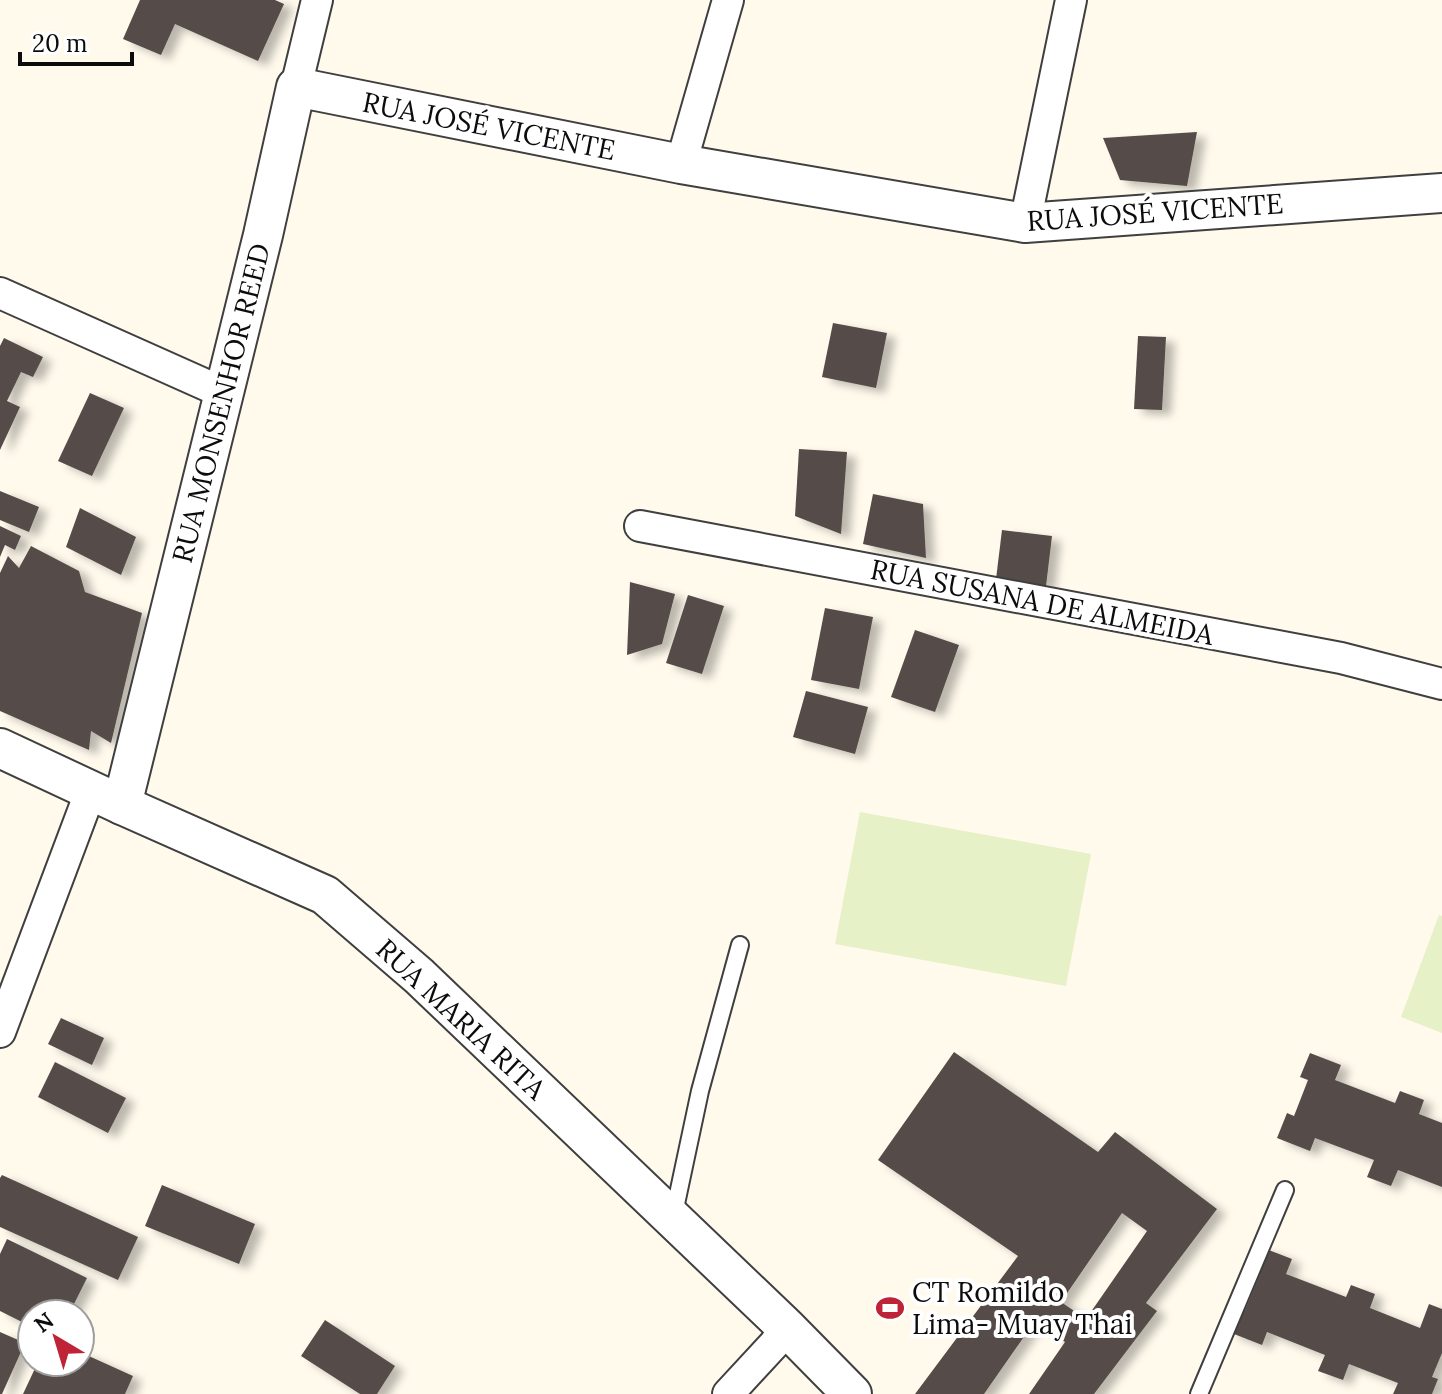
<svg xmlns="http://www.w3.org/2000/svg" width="1442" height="1394" viewBox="0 0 1442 1394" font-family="Lora,serif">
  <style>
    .pitch { fill: #e6f1c7 }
    .building { fill: #554c49; fill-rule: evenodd; filter: url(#shadow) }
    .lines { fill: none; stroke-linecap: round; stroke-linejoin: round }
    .service-casing { stroke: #3f3f3f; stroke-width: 20 }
    .minor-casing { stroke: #3f3f3f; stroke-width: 34 }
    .tertiary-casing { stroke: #3f3f3f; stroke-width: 42 }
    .service { stroke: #fff; stroke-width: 16 }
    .minor { stroke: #fff; stroke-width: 30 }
    .tertiary { stroke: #fff; stroke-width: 38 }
    .labels { text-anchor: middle; stroke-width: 8; stroke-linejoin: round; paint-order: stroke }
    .street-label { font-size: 28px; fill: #0c0c0c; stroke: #fff }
    .poi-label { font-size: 28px; fill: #0c0c0c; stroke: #fff; text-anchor: start }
  </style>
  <defs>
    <filter id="shadow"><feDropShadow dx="9" dy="5" stdDeviation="4" flood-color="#0004"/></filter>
  </defs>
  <rect width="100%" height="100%" fill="#fffaec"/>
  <!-- pitch -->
  <g class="pitch">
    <path d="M860 812 1091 854 1066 986 835 944Z"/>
    <path d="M1439 915 1442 916V1033L1401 1017Z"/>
  </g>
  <!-- building -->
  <g class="building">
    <path d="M140 0H275L284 4 258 61 175 24 161 55 123 39Z"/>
    <path d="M1197 132 1187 186 1120 180 1103 138Z"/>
    <path d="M833 323 887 333 876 388 822 377Z"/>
    <path d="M1138 336 1166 337 1162 410 1134 409Z"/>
    <path d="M4 338 43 357 33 377 21 372 7 401 20 407 0 450V346Z"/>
    <path d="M90 393 124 408 92 476 58 461Z"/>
    <path d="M799 449 847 452 841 534 795 516Z"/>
    <path d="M0 491 39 507 29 532 0 520Z"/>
    <path d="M873 494 923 504 926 558 863 544Z"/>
    <path d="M80 508 136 537 121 575 66 547Z"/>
    <path d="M0 526 21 536 15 550 5 545 0 557Z"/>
    <path d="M1002 530 1052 536 1046 586 996 579Z"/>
    <path d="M31 546 79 571 85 592 142 613 111 743 91 731 89 750 0 711V573L8 556 19 568Z"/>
    <path d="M630 582 675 594 662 644 627 655Z"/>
    <path d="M688 595 724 606 702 674 666 663Z"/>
    <path d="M825 608 873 617 859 689 811 680Z"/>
    <path d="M915 630 959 645 935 712 891 697Z"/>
    <path d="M806 691 868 707 855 754 793 737Z"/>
    <path d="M61 1018 104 1038 92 1065 48 1044Z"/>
    <path d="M954 1052 1098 1152 1115 1132 1217 1209 1146 1303 1157 1311 1094 1394H1029L1065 1342 1035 1321 984 1394H915L1018 1256 878 1160ZM1122 1213 1147 1231 1086 1319 1061 1302Z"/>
    <path d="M1310 1053 1341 1065 1335 1080 1395 1103 1400 1091 1424 1100 1419 1114 1442 1123V1187L1398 1170 1391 1186 1367 1177 1374 1160 1315 1138 1310 1151 1277 1138 1287 1113 1294 1116 1308 1080 1300 1077Z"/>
    <path d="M55 1062 126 1098 108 1133 38 1097Z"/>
    <path d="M2 1175 138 1237 118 1280 0 1227V1178Z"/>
    <path d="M162 1185 255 1224 239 1264 145 1226Z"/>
    <path d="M7 1239 87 1278 69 1314H63L46 1306 42 1314H32V1327L0 1311V1254Z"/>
    <path d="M1261 1247 1292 1259 1286 1274 1346 1297 1351 1285 1375 1294 1370 1308 1420 1328 1429 1304 1442 1309V1353L1432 1377 1438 1379 1432 1394H1393L1398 1383 1349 1364 1343 1380 1318 1371 1325 1355 1267 1332 1262 1345 1229 1332 1238 1307 1245 1310 1260 1274 1252 1271Z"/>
    <path d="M325 1320 395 1366 377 1394H360L301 1356Z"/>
    <path d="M0 1332 25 1343 2 1394H0Z"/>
    <path d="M80 1352 133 1376 125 1394H23L38 1362H80Z"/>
  </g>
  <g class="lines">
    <!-- service casing -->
    <g class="service-casing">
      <g id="service">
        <path d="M673 1218 700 1091 740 945"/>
        <path d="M1199 1394 1285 1190"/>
      </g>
    </g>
    <!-- minor casing -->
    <g class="minor-casing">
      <g id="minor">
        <path d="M296 87 317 0"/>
        <path d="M681 164 728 0"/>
        <path d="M1025 223 1071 0"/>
        <path d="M0 293 224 393"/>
        <path d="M640 526 1341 658 1442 684"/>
        <path d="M0 1032 91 790"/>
        <path d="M728 1394 788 1329"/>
      </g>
    </g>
    <!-- tertiary casing -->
    <g class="tertiary-casing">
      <g id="tertiary">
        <path d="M0 748 122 805 325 895 419 976 788 1329 852 1394"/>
        <path d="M122 805 263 235 296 87 681 164 1025 223 1442 193"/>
      </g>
    </g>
    <!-- service -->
    <use href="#service" class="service"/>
    <!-- minor -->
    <use href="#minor" class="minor"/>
    <!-- tertiary -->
    <use href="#tertiary" class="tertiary"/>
  </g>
  <!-- icons -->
  <defs>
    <g id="stadium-bare" transform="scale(2.16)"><path d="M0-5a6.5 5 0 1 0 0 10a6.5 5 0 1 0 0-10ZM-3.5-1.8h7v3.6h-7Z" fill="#be2337" stroke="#fff" stroke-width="2.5" paint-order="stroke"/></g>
  </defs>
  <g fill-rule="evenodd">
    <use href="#stadium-bare" x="890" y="1308"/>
  </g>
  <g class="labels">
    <!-- street labels -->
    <g class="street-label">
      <text transform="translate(489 126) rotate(11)" y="10">RUA JOSÉ VICENTE</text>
      <text transform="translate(1155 212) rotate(-4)" y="10">RUA JOSÉ VICENTE</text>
      <text transform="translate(221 403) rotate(-76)" y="10">RUA MONSENHOR REED</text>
      <text transform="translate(1042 602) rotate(11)" y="10">RUA SUSANA DE ALMEIDA</text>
      <text transform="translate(461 1019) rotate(43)" y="10">RUA MARIA RITA</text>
    </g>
    <!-- poi labels -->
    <g class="poi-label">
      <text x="912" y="1302">CT Romildo<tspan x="912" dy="32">Lima- Muay Thai</tspan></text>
    </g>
  </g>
  <!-- north arrow -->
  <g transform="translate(56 1338) rotate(322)"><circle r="38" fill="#ffffff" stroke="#9e9e9e" stroke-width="2"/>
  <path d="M0-6L14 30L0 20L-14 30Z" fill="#be2337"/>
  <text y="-12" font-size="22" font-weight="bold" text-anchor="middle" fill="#0c0c0c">N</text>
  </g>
  <!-- scale -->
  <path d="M20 52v12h112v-12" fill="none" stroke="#0c0c0c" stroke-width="4"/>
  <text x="32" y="52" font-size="24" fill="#0c0c0c" stroke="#ffffff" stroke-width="6" paint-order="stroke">20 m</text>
</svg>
